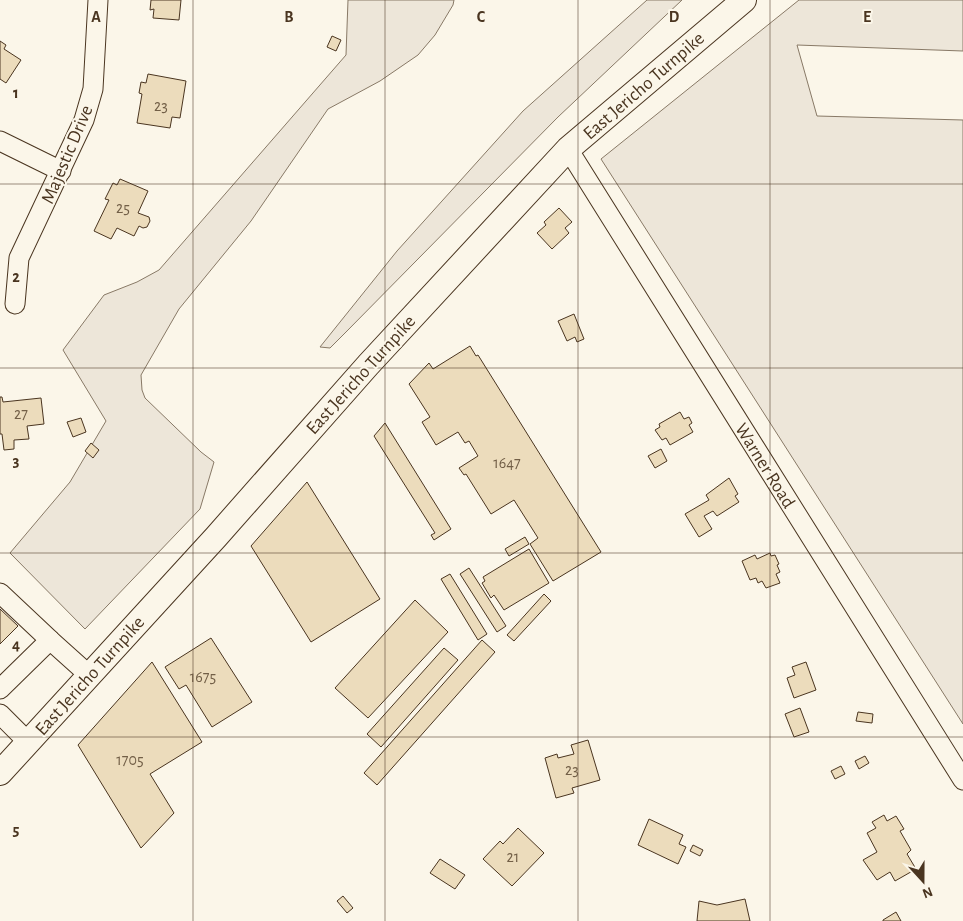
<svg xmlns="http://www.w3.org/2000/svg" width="963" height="921" viewBox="0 0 963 921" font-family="'Alegreya Sans',sans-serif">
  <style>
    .green { fill: #ede6d9; stroke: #887966 }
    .building { fill: #ecdcbc; stroke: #4a3520 }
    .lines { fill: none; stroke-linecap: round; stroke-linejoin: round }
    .minor-casing { stroke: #4a3520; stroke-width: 21 }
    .major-casing { stroke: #4a3520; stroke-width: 26 }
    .minor { stroke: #fbf6e9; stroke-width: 19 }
    .major { stroke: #fbf6e9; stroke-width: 24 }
    .grid { fill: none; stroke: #4a3520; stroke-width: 1; stroke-opacity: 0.55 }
    .labels { text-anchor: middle; stroke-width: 4; stroke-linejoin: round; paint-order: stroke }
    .number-label { font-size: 16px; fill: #725f47 }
    .street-label { font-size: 19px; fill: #4a3520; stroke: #fbf6e9 }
    .grid-label { font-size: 16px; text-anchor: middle; font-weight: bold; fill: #4a3520; stroke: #fbf6e9; stroke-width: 4; stroke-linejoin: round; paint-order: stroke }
  </style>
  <rect width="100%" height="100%" fill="#fbf6e9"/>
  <!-- green -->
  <g class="green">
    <path d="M348 0H454L453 5 435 35 418 55 380 81 328 109 251 221 179 309 141 375 142 390 145 398 201 452 214 462 200 509 85 629 10 553 70 482 106 421 63 350 104 295 137 282 159 270 346 55Z"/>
    <path d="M647 0H682L558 117 346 332 330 348 320 347 397 251 523 111Z"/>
    <path d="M799 0H963V51L797 45 817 116 963 120V724L601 159Z"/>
  </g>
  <!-- building -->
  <g class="building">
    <path d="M151 0H181L179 20 153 18 154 9 150 10Z"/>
    <path d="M332 36 341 40 336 51 327 47Z"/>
    <path d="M0 41 6 45 4 49 21 60 6 83 0 79Z"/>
    <path d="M148 74 186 81 180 118 172 117 170 128 137 123 142 94 139 93 141 82 146 83Z"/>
    <path d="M120 179 148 191 138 213 149 217 150 221 147 227 143 228 139 226 134 236 117 228 111 239 94 231 109 200 105 199 113 183 117 185Z"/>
    <path d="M559 208 572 222 565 228 569 233 552 249 537 233 546 225 544 222Z"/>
    <path d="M574 314 584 339 577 342 575 337 567 341 558 321Z"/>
    <path d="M470 346 476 356 478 355 601 552 553 581 530 544 538 538 514 500 491 514 466 474 464 475 459 468 478 456 469 441 465 443 458 432 436 445 422 422 430 417 409 384 429 363 433 369Z"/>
    <path d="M0 397H2L3 402 41 398 44 424 27 426 29 439 14 440V449L4 450 2 434H0Z"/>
    <path d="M680 412 684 419 689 417 692 423 689 425 693 432 670 445 666 438 662 440 655 430 660 427 659 424Z"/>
    <path d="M81 418 86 432 73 437 67 422Z"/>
    <path d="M385 423 451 529 434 540 431 535 435 533 374 436Z"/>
    <path d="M91 443 99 450 93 458 85 451Z"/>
    <path d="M661 449 667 461 655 468 648 456Z"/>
    <path d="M729 478 738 494 735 496 739 502 717 516 713 511 704 516 712 529 699 537 685 514 709 500 706 495Z"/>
    <path d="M307 482 380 599 311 642 251 546Z"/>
    <path d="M525 537 529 544 509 556 505 549Z"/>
    <path d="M529 549 549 583 504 610 494 595 491 598 482 583 485 581 483 577Z"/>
    <path d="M770 553 771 556 775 555 779 564 777 565 780 572 776 574 780 583 766 588 762 581 758 583 756 578 750 580 742 561 755 555 757 559Z"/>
    <path d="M469 568 506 626 497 632 460 574Z"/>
    <path d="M450 574 487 634 478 640 441 579Z"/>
    <path d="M544 594 551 601 514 641 507 635Z"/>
    <path d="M415 600 448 632 368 718 335 688Z"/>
    <path d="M0 609 18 626 0 644Z"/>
    <path d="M211 638 252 702 212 727 186 685 179 689 165 667Z"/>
    <path d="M482 640 495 652 377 785 364 773Z"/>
    <path d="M444 648 458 660 381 747 367 734Z"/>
    <path d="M152 662 202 742 150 774 174 813 141 848 78 745Z"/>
    <path d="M806 662 816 690 794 698 787 678 795 675 792 667Z"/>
    <path d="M800 708 809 732 794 737 785 714Z"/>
    <path d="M858 712 873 714 872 723 856 721Z"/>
    <path d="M588 740 600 780 572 788 574 793 556 798 545 758 557 754 558 758 574 754 571 745Z"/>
    <path d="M865 756 869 763 859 769 855 761Z"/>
    <path d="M841 766 845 774 835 779 831 771Z"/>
    <path d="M884 815 887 821 896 816 904 829 900 831 911 850 907 854 916 869 895 881 890 872 877 880 863 860 877 852 867 833 876 828 872 822Z"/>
    <path d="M649 819 683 835 679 844 686 847 678 864 638 845Z"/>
    <path d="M518 828 544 853 512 886 483 859 500 841 503 844Z"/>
    <path d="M693 845 703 850 700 856 690 851Z"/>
    <path d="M440 859 465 875 455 889 430 873Z"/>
    <path d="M343 896 353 908 347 913 337 901Z"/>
    <path d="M745 899 750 921H697L699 901 717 905Z"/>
    <path d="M896 912 901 921H883V920Z"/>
  </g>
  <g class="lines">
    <!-- minor casing -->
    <g class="minor-casing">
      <g id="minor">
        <path d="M0 141 61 171"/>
        <path d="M568 149 963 780"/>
        <path d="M15 304 19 258 84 120 93 89 98 0"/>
        <path d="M0 593 50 640"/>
        <path d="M0 689 50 640 89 675"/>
        <path d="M0 714 28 742"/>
      </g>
    </g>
    <!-- major casing -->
    <g class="major-casing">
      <path id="major" d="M0 773 216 537 368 365 568 149 744 0"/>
    </g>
    <!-- minor -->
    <use href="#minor" class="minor"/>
    <!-- major -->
    <use href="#major" class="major"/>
  </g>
  <!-- grid -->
  <path class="grid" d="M193 0V921M385 0V921M578 0V921M770 0V921M0 184H963M0 368H963M0 553H963M0 737H963"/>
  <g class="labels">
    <!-- number labels -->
    <g class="number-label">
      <text x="161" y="111">23</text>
      <text x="123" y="213">25</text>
      <text x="21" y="419">27</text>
      <text x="507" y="468">1647</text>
      <text x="203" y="682">1675</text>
      <text x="130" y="765">1705</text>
      <text x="572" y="775">23</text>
      <text x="513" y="862">21</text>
    </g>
    <!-- street labels -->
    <g class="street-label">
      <text transform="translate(643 85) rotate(-41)" y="7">East Jericho Turnpike</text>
      <text transform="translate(66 154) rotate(-67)" y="7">Majestic Drive</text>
      <text transform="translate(360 374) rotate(-48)" y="7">East Jericho Turnpike</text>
      <text transform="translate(766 465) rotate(58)" y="7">Warner Road</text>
      <text transform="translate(89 675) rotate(-48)" y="7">East Jericho Turnpike</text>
    </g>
  </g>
  <g class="grid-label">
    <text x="96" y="22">A</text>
    <text x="289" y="22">B</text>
    <text x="481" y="22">C</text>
    <text x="674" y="22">D</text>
    <text x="867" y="22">E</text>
    <text x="16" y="98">1</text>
    <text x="16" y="282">2</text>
    <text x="16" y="466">3</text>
    <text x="16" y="650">4</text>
    <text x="16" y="835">5</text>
  </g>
  <!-- north arrow -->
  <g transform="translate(923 881) rotate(159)" stroke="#fbf6e9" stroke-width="4" paint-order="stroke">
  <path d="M0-4L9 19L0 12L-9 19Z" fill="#4a3520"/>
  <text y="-8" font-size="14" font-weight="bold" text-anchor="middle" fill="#4a3520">N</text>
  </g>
</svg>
